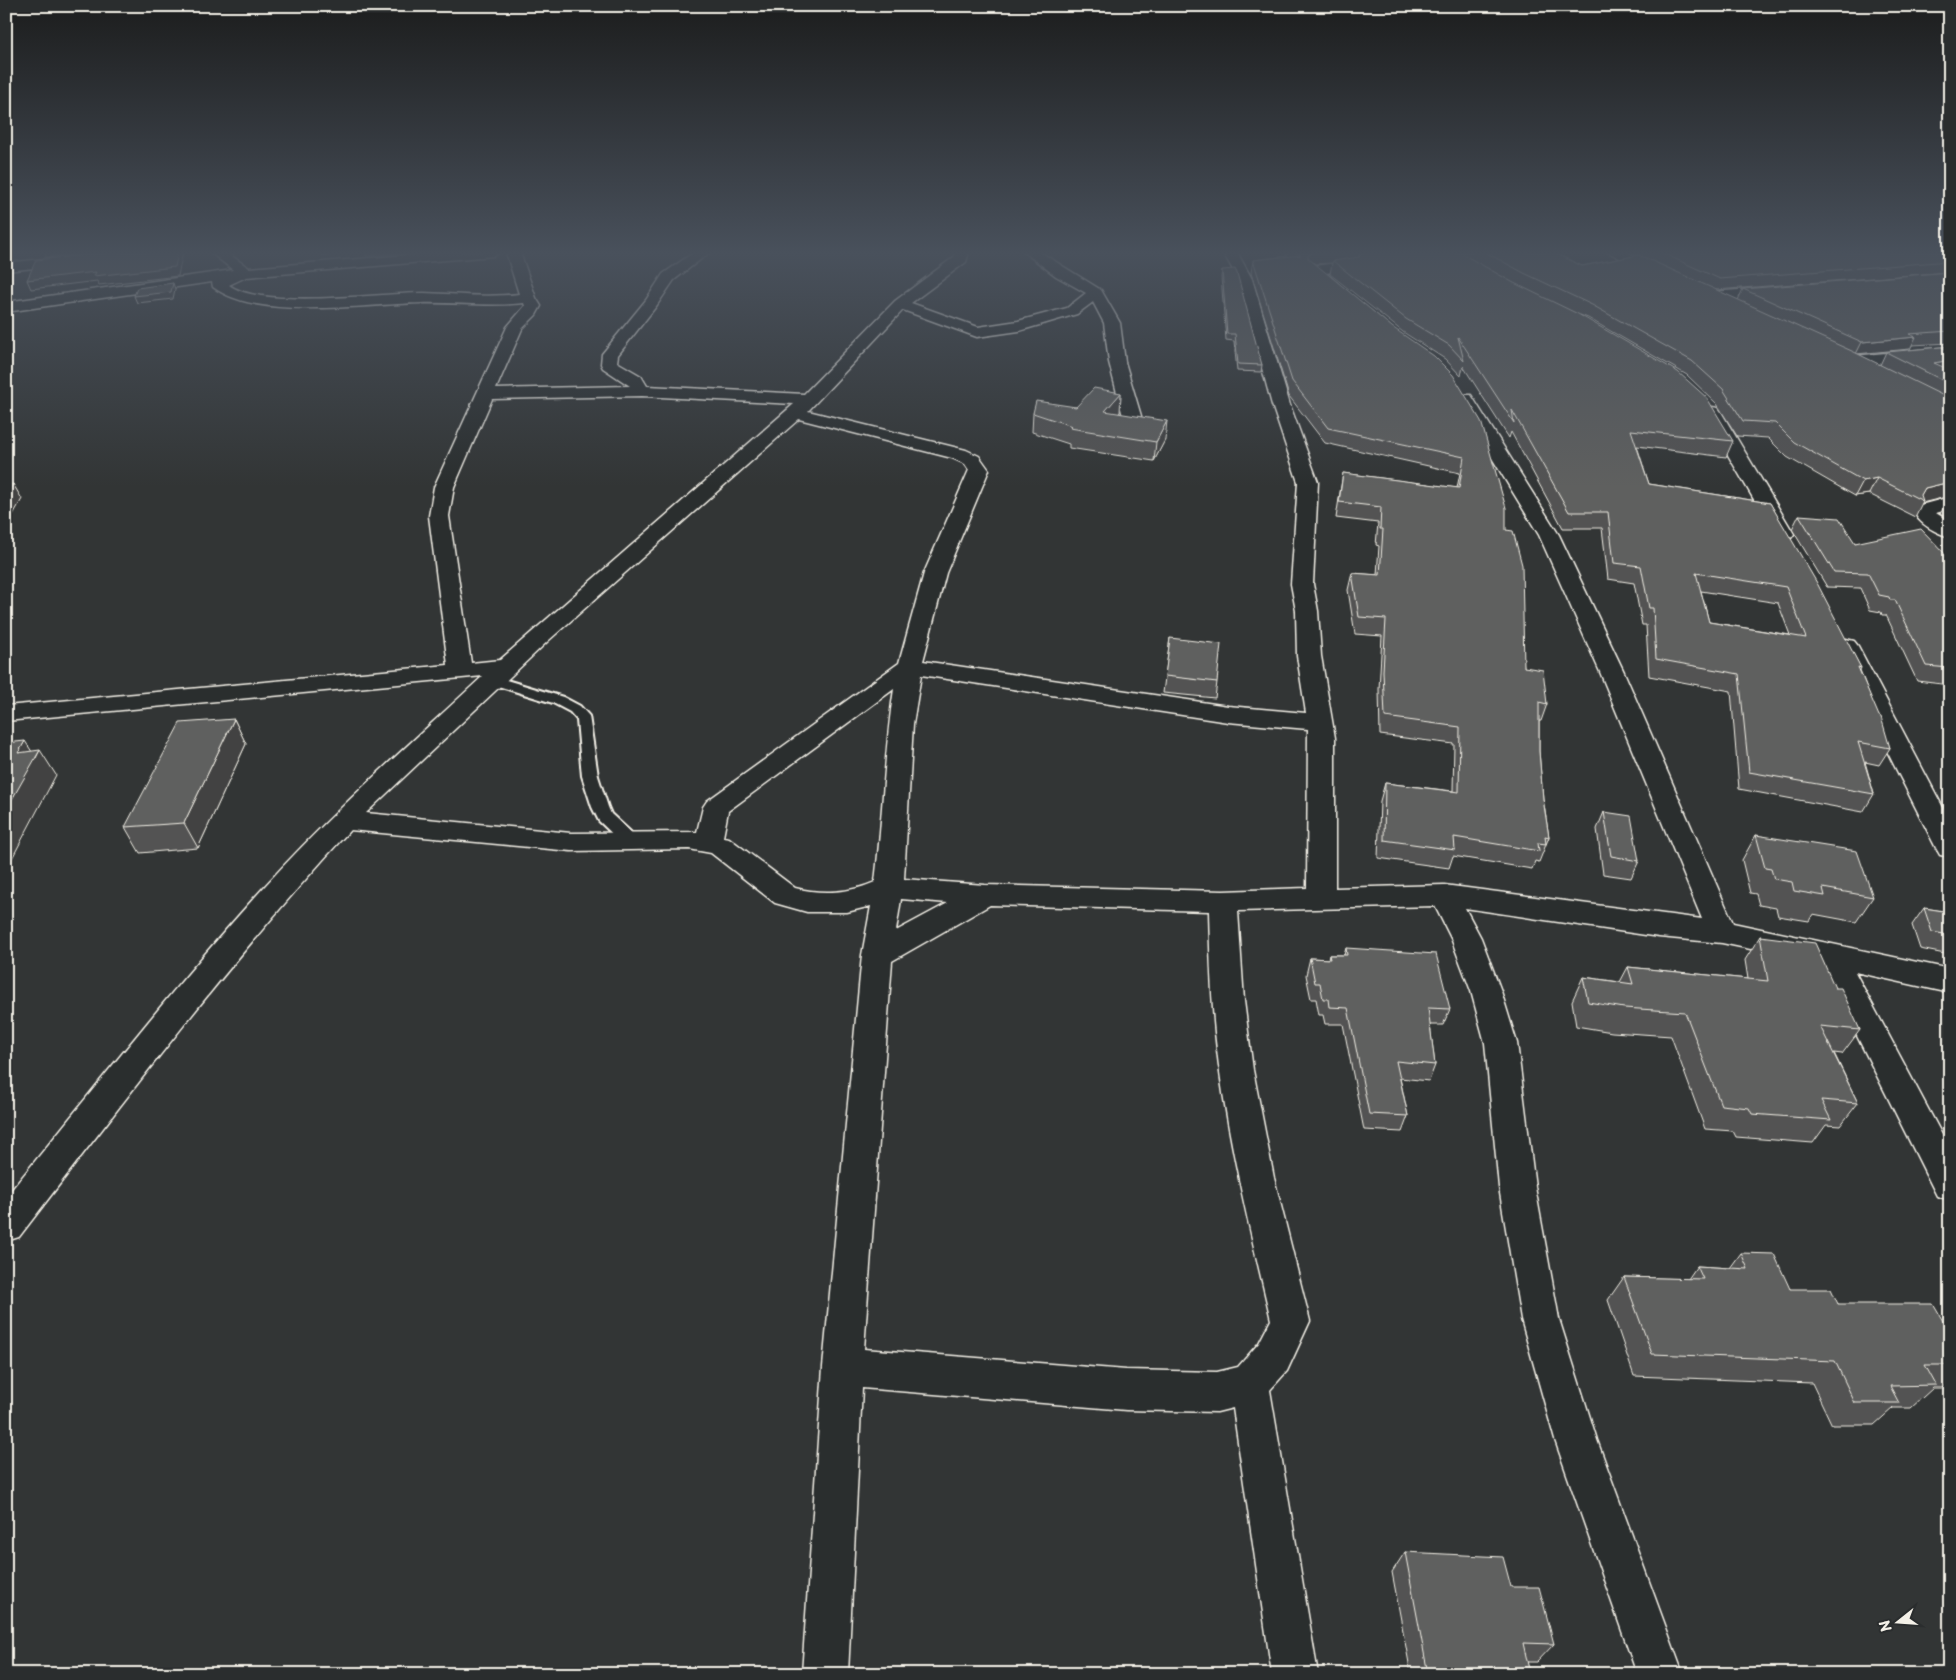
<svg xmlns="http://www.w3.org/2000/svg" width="1956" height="1680" viewBox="0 0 1956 1680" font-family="'Playpen Sans',sans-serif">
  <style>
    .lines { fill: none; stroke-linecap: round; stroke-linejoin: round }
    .lane-casing { stroke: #f4f1e8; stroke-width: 4 }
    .street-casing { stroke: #f4f1e8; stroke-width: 3 }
    .lane { fill: #2a2d2e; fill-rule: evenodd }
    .street { fill: #2a2d2e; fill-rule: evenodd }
    .wall { fill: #525352; stroke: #f4f1e8; fill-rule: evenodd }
    .shaded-wall { fill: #424342; stroke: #f4f1e8 }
    .building { fill: #5f605f; stroke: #f4f1e8; fill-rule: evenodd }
  </style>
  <rect width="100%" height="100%" fill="#323535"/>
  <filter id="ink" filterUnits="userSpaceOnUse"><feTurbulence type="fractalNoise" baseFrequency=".02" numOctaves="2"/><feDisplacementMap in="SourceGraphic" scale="10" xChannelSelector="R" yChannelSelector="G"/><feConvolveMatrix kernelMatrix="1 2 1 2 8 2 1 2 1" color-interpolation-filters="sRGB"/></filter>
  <g filter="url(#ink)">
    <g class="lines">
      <!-- lane casing -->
      <g class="lane-casing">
        <path id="lane" d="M493 676 563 697 580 706 589 716 598 776 608 807 611 814 636 837 638 841 636 845H624L599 821 592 807 582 776 577 720 570 712 553 703 488 683 486 680 488 677Z"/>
      </g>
      <!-- street casing -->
      <g class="street-casing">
        <g id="street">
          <path d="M107 252H154L147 256 6 271V263Z"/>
          <path d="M210 252H226L249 268 444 252H501L494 256 246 277 229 285C262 310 380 293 424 293 456 294 488 298 519 294L506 252H520L536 298 541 306 536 315 522 329 496 389 630 386 603 368 601 364 602 354 646 300 663 274 694 252H710L674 280 657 305 618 355 617 362 641 376 647 386 804 394 895 301 954 257 955 252H969L966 262 911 303 978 327 1018 321 1067 308 1086 293 1056 276 1024 252H1040L1101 290 1120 323 1125 362 1141 416 1138 420H1126L1123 416 1109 362 1104 323 1093 302 1077 314 1019 331 977 337 903 310 808 411 966 450 979 456 989 470 946 573 923 661 1228 706 1306 713 1297 656 1296 611 1291 584 1298 482 1272 405 1238 279 1223 252H1237L1252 279 1290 405 1318 482 1313 584 1318 611 1321 656 1335 738V888L1444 885 1702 919 1600 672 1539 535 1456 399 1459 395H1471L1559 535 1624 672 1733 923 1950 969V993L1855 972 1950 1150V1200L1937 1196 1821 964 1722 943 1659 937 1465 908 1481 938 1501 991 1517 1043 1535 1187 1559 1319 1597 1440 1683 1674H1637L1555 1440 1521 1319 1499 1187 1485 1043 1471 991 1451 938 1435 906 1238 911 1244 1001 1253 1070 1274 1178 1310 1321 1287 1371 1270 1390 1318 1674H1272L1233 1408 1217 1412 1126 1410 862 1388 848 1674H802L823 1367 862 955 871 906 847 912H807L775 903 711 853 689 849 571 851 350 830C231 959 126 1098 19 1237L6 1241V1197C91 1093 174 986 265 886 333 811 409 745 483 676L6 721V706L448 665 429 516 434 487 507 327 525 306 524 303C489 307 455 302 421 303 365 304 258 321 213 287L212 282 6 312V302L233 270ZM642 396 794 404 500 660 471 663 449 516 454 487 492 399ZM799 419 952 458 965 464 969 470 924 573 899 663 707 801 703 807 697 832 571 833 366 813 548 641ZM921 675 1228 722 1308 729 1307 888 1223 891 985 885 904 879 913 724ZM894 689C884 752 883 818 875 882 850 893 821 895 795 888L729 838 723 837 728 811ZM901 899 948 903 896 931ZM990 905 1209 911C1210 951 1211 992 1215 1032 1225 1129 1249 1225 1271 1320L1259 1343 1238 1367 1217 1372 1126 1370 864 1349 892 961Z"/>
          <path d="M1608 252H1626L1667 271 1669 274 1667 277H1657Z"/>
          <path d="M1351 261 1356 262 1358 265 1356 268 1326 273 1344 289 1337 293 1332 292 1307 270 1314 266Z"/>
          <path d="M1778 287 1785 291 1783 294 1712 302 1704 297 1712 292Z"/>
          <path d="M1950 347V357L1854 366 1848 365 1846 361 1848 357 1854 356Z"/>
          <path d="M1712 407 1718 408 1721 412 1794 534 1791 538 1784 540 1777 538 1774 534 1703 412 1706 408Z"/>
          <path d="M1950 497V509L1936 513 1950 522V537C1938 534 1916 523 1914 510L1917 506Z"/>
          <path d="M1846 639 1854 641 1858 646 1950 821V857L1940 855 1936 848 1834 646 1838 641Z"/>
        </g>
      </g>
      <!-- lane -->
      <use href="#lane" class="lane"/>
      <!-- street -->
      <use href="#street" class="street"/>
    </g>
    <!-- wall -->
    <g class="wall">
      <path d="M1287 252H1553L1582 266 1639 255 1632 252H1950V272L1716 290 1738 300 1743 289 1950 272V343L1912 345 1910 349 1857 354 1880 365 1886 352 1950 351V496L1922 503 1915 517 1869 494 1855 496 1787 457 1768 438 1737 436 1717 404 1687 375 1588 318 1580 315 1733 441 1726 457 1637 446 1649 484 1770 503 1861 668 1860 670 1890 748 1879 765 1865 762 1874 794 1863 812 1739 789 1731 691 1649 676 1646 625H1642L1634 583 1608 579 1602 528H1563L1511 432 1509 438 1463 366 1461 376 1445 359 1403 332 1330 274 1332 263 1315 264 1392 327 1506 530 1524 667 1547 704 1541 721H1539V751L1543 799 1549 837 1539 862 1535 861 1532 869 1453 856 1449 868 1378 858 1380 801 1385 783 1453 791 1454 744 1380 735 1379 689 1382 636 1355 634 1348 590 1352 573 1377 575 1379 546 1376 545 1378 523 1336 518 1343 473 1457 488 1460 473 1325 443 1289 396 1251 273 1253 260 1287 256ZM1701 591 1778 603 1790 635 1709 622Z"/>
      <path d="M1222 270 1262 365 1261 372 1237 371 1234 341 1226 340 1221 277Z"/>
      <path d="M1121 393 1120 412 1118 413 1165 440 1154 461 1069 448V444L1032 432 1033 413 1076 407Z"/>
      <path d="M1950 498V520L1940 514Z"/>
      <path d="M1799 515 1855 543 1950 559V685L1917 681 1886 615H1882L1881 612 1870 610 1860 588 1827 587 1792 529Z"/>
      <path d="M1170 638 1217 682 1215 698 1163 693Z"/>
      <path d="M234 719 246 744 198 848 140 853 125 827Z"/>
      <path d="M1604 812 1639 861 1631 878 1603 874 1597 829Z"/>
      <path d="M1756 835 1873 897 1856 922 1813 914 1809 921 1778 916 1776 908 1759 905 1756 894 1750 893 1742 860Z"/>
      <path d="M1924 908 1950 912V955L1920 949 1912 925Z"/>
      <path d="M1760 936 1835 988 1860 1030 1842 1054 1834 1053 1858 1103 1840 1126 1826 1125 1813 1143 1736 1137 1733 1131 1705 1129 1671 1036 1612 1032 1576 1026 1572 1001 1583 977 1620 982 1628 967 1748 979 1745 960Z"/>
      <path d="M1346 948 1450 1009 1443 1025H1430L1435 1065 1429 1081 1400 1078 1408 1116 1402 1132 1364 1130 1343 1024H1325L1323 1015H1319L1316 999H1311L1306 975 1310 958 1328 959 1329 955H1344Z"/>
      <path d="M1741 1253 1790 1289 1838 1304 1950 1333V1382L1942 1388H1933L1911 1408H1893L1874 1425H1832L1812 1383 1634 1376 1608 1300 1624 1277 1688 1279 1697 1266 1730 1268Z"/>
      <path d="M1405 1552 1511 1587 1554 1644 1537 1662H1527L1530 1674H1411L1392 1572Z"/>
    </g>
    <!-- shaded-wall -->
    <g class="shaded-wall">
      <path d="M44 252H90L46 257Z"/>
      <path d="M178 252H183L178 276 99 285 97 281 31 289 27 280Z"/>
      <path d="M322 252H353L323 256Z"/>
      <path d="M365 252H420L366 256Z"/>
      <path d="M1314 252H1359L1358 261H1333L1332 263 1313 264 1306 268 1308 255Z"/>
      <path d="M173 283 175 289 173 299 137 303 134 296Z"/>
      <path d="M1916 337 1910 349 1856 354 1862 342Z"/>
      <path d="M1950 360V373L1934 363Z"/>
      <path d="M1121 393 1120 412 1104 431 1105 411Z"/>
      <path d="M1950 403V414L1943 404Z"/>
      <path d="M1167 421 1165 440 1154 461 1156 442Z"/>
      <path d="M1877 478 1869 494 1855 496 1863 481Z"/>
      <path d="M1950 482V496L1922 503 1923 501 1919 498 1925 488Z"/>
      <path d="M13 484 22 499 6 527V496Z"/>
      <path d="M234 719 246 744 198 848 184 823Z"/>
      <path d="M25 741 36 758 40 750 56 775 8 866 6 865V810L18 753Z"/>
    </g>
    <!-- building -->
    <g class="building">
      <path d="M115 252H178L175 267 94 276 96 272 27 280 36 260Z"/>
      <path d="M1296 252H1314L1308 255V258L1392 327 1434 356 1453 375 1481 421 1506 508V530L1513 531 1522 565 1524 667 1543 670 1547 704 1539 702V751L1543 799 1549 837 1545 836 1546 844 1538 843 1539 851 1454 837 1455 850 1384 840 1385 783 1459 792 1460 727 1385 717 1383 671 1386 619 1359 617 1352 573 1380 575 1383 529H1380L1381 507 1339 502 1343 473 1459 488 1464 457 1328 428 1292 381 1253 260 1301 255Z"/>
      <path d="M1362 252H1459L1512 282 1578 314 1678 372 1707 398 1733 441 1631 430 1649 484 1770 503 1817 583 1861 668 1858 667 1879 716 1881 717 1890 748 1858 742 1874 794 1749 772 1739 674 1656 659 1653 608H1649L1641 566 1614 563 1608 512H1569L1512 410 1514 423 1458 337 1464 361 1449 345 1406 319 1333 261 1359 257 1362 253ZM1696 573 1786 587 1806 638 1709 622Z"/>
      <path d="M1485 252H1553L1582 266 1639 255 1854 352 1950 399V403L1943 404 1950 407V482L1925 488 1921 495 1923 501 1877 478 1863 481 1794 442 1775 423 1743 421 1723 389 1692 361 1592 305 1524 273Z"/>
      <path d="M1660 252H1950V261L1720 279Z"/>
      <path d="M1235 269 1237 273 1262 365 1238 364 1235 334H1227L1222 270Z"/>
      <path d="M1950 272V331L1909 334 1916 337 1862 342 1743 289Z"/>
      <path d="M173 283 171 292 134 296 137 288Z"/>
      <path d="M1941 347 1950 351V360L1934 363 1950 370V384L1886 352Z"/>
      <path d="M1094 388 1121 393 1105 411 1167 421 1156 442 1070 428 1072 426 1033 413 1036 401 1076 407Z"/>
      <path d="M13 484 6 496V485Z"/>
      <path d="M1799 515 1839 518 1855 543 1921 529 1950 559V668L1926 666 1895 600H1890L1889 597 1879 595 1868 573 1834 572Z"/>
      <path d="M1170 638 1221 644 1217 682 1165 676Z"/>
      <path d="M234 719 184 823 125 827 180 723Z"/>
      <path d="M25 741 18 753 40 750 6 810V743Z"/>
      <path d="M1604 812 1631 816 1639 861 1611 856Z"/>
      <path d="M1756 835 1857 851 1873 897 1823 888 1825 896 1794 891 1792 882 1774 879 1771 869 1765 868Z"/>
      <path d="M1924 908 1950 912V935L1932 932Z"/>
      <path d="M1760 936 1815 943 1835 988H1841L1860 1030 1820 1026 1858 1103 1821 1100 1831 1120 1752 1114 1749 1108 1721 1105 1685 1012 1624 1008 1588 1002 1583 977 1633 984 1628 967 1768 981Z"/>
      <path d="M1346 948 1436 954 1450 1009 1428 1008 1435 1065 1396 1061 1408 1116 1369 1114 1348 1008 1329 1007 1328 999H1323L1320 983H1315L1310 958 1330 959 1329 955H1347Z"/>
      <path d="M1741 1253 1774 1254 1790 1289H1831L1838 1304H1933L1950 1333V1365H1925L1936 1385 1890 1386 1899 1403H1855L1835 1361 1652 1354 1624 1277 1703 1279 1697 1266 1748 1269Z"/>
      <path d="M1405 1552 1503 1557 1511 1587H1539L1554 1644 1523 1643 1530 1674H1428Z"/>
    </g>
  </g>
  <!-- sky -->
  <linearGradient id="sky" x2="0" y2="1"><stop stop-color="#1c1d1d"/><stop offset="0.52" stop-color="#49515c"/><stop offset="1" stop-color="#49515c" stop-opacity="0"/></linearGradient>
  <rect width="1956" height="487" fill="url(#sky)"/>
  <!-- margin -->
  <rect width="1956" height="1680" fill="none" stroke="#2a2d2e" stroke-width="25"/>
  <rect x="12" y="12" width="1931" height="1655" fill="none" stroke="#f4f1e8" stroke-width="2" filter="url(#ink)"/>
  <!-- north arrow -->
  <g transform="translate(1898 1622) rotate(253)" stroke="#2a2d2e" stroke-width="4" paint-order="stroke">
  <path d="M0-4L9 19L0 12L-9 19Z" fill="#f4f1e8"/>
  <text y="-8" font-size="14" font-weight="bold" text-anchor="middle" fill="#f4f1e8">N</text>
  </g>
</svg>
